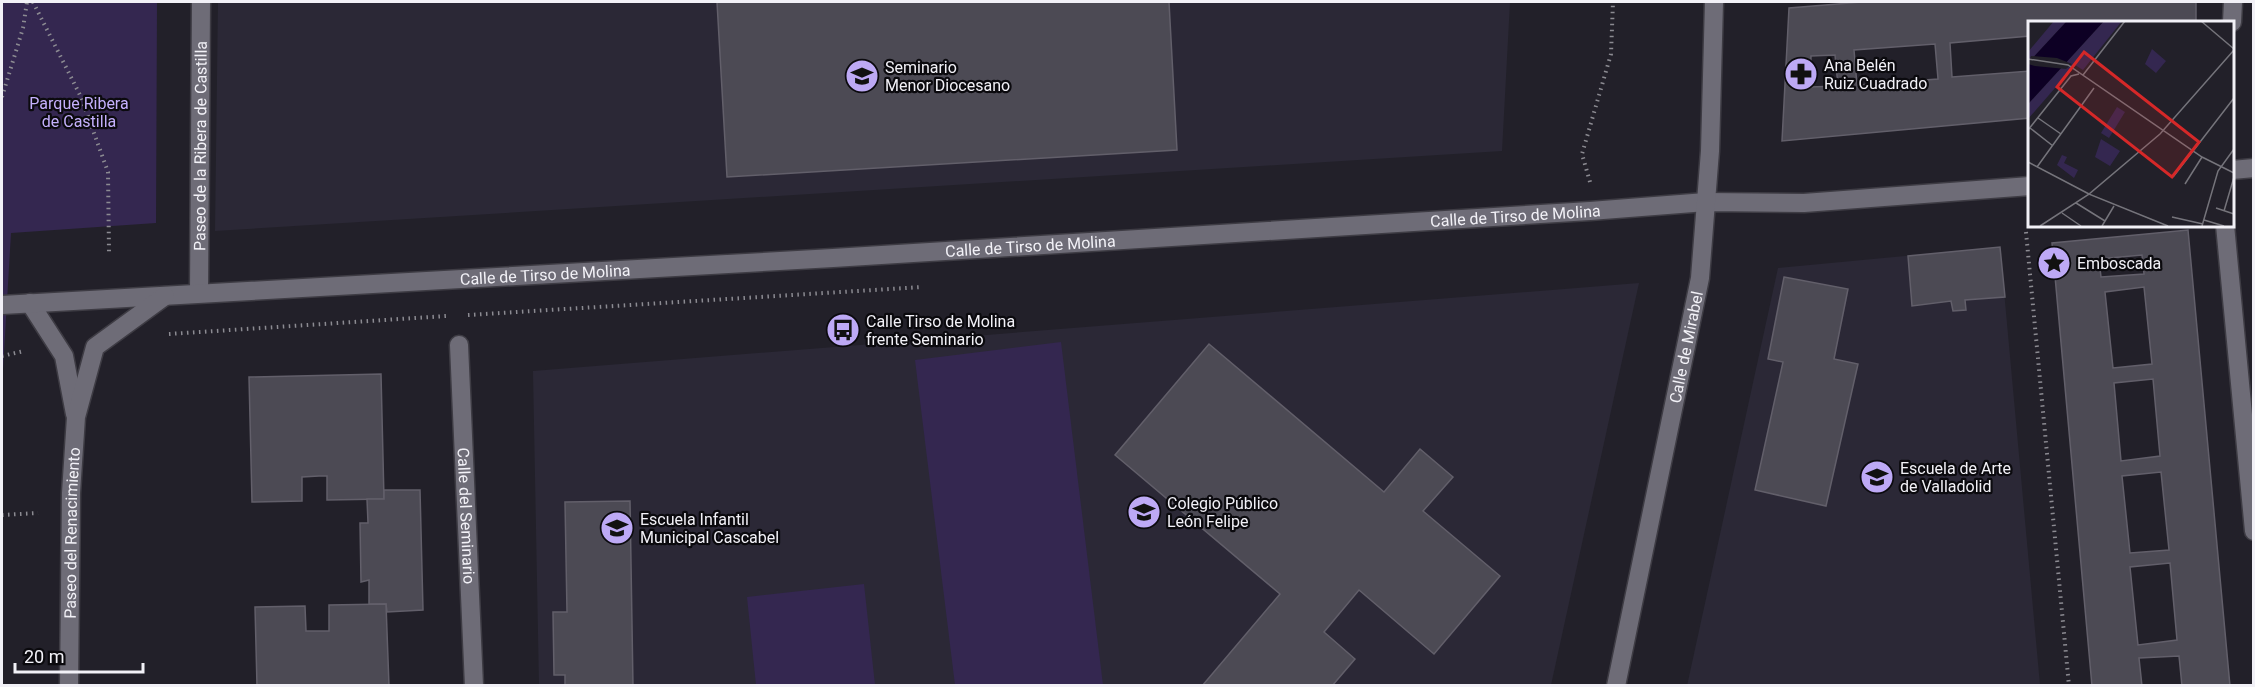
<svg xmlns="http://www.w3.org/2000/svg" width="2255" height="687" viewBox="0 0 2255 687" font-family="Roboto,sans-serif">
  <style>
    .built { fill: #2b2836 }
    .green { fill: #342750 }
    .building { fill: #4c4a54; stroke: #625f6a; stroke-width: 1.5; fill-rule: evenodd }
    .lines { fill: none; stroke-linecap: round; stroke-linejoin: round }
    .minor-casing { stroke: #3e3c44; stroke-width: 21 }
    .path { stroke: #8c8b92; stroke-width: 4; stroke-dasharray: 1.5 4.5; stroke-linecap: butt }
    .minor { stroke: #6e6c77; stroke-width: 18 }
    .labels { text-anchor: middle; stroke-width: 4.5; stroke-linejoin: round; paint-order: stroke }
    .poi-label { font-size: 16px; fill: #f2f1f7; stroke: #0b0a0e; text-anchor: start }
    .park-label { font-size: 16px; fill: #c4b0fc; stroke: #0b0a0e }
    .street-label { font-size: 16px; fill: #f2f1f7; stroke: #0b0a0e }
    .inset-road { fill: none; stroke: #75747b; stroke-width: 1.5 }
    .view { fill: #d62828; fill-opacity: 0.15; stroke: #d62828; stroke-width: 3 }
    .inset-edge { fill: none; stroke: #f2f1f7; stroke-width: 3 }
  </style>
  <rect width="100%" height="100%" fill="#222029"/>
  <!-- built -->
  <g class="built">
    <path d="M218 2H1510L1502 151 215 231Z"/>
    <path d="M2000 247 2040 685 1687 686 1778 268Z"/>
    <path d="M1639 283 1551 685H539L533 371Z"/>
  </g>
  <!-- green -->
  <g class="green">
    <path d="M2 2H157L156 223 11 233 2 387Z"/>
    <path d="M1061 342 1103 685H955L915 360Z"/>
    <path d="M864 584 875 685H756L747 597Z"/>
  </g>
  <!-- building -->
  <g class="building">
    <path d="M717 2H1169L1177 150 727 177Z"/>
    <path d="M1862 2H2196V22H2030V36L1950 43 1952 77 2030 71V118L1782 141 1789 8ZM1935 44 1938 79 1857 85 1854 50ZM1835 55 1838 86 1810 87 1811 56Z"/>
    <path d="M2188 230 2230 686H2182L2179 656 2139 658 2142 686H2092L2052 243ZM2142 255 2144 274 2101 277 2099 259ZM2144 287 2152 364 2113 368 2105 292ZM2153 379 2160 456 2121 461 2114 383ZM2161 472 2169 550 2130 553 2122 476ZM2170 563 2177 640 2138 645 2130 567Z"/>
    <path d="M2000 247 2005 297 1965 300 1966 310 1953 311 1951 301 1912 306 1908 256Z"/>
    <path d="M1784 277 1848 289 1834 359 1858 364 1826 506 1755 490 1783 362 1768 359Z"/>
    <path d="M1209 344 1384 492 1420 449 1453 477 1423 511 1500 576 1434 654 1359 590 1324 632 1355 659 1332 686H1202L1280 594 1115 455Z"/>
    <path d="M381 374 384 499 327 500V476H319L302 477V501L252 502 249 377Z"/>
    <path d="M384 490H420L423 610 387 612 386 604H369V580L361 582 360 523H368L367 499H384Z"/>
    <path d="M630 501 633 686H565V675H554L553 612H567L565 502Z"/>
    <path d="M386 604 389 686H257L255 607 305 606 306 631H329V605Z"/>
  </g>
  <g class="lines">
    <!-- minor casing -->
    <g class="minor-casing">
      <g id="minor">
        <path d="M2232 22 2233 2"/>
        <path d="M2232 170 2254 168"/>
        <path d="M2225 225 2254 531"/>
        <path id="s1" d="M199 292 201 2"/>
        <path d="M30 303 64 356 75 414"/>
        <path id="s2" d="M2 305 833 258 1590 211 1706 202 1804 203 2030 186"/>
        <path id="s3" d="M459 345 474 686"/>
        <path id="s4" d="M69 686 71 493 76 417 95 347 165 296"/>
        <path id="s5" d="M1616 686 1700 278 1710 151 1714 2"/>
      </g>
    </g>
    <!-- path -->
    <g class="path">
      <path d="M33 2 81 97 108 172 109 252"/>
      <path d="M2 97 23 28 27 2"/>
      <path d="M1590 182 1582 154 1611 54 1613 2"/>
      <path d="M2026 232 2069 686"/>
      <path d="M468 315 922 287"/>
      <path d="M169 334 446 316"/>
      <path d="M2 356 24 351"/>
      <path d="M2 515 38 513"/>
    </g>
    <!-- minor -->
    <use href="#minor" class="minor"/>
  </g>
  <!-- icons -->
  <defs>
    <g id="pharmacy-disc" transform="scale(1.725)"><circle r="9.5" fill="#bda9f5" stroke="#0b0a0e"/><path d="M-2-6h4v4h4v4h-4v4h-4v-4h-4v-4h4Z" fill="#111"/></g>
    <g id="school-disc" transform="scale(1.725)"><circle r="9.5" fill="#bda9f5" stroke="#0b0a0e"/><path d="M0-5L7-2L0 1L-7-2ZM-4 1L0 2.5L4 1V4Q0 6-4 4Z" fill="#111"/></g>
    <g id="sight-disc" transform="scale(1.725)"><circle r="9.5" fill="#bda9f5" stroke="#0b0a0e"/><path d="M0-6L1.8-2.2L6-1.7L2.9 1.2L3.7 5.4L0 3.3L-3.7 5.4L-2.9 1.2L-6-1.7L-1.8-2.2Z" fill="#111"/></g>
    <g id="bus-disc" transform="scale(1.725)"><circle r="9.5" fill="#bda9f5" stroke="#0b0a0e"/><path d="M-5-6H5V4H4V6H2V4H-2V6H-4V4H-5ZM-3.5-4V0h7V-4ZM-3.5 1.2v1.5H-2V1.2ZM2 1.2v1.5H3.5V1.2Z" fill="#111"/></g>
    <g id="university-disc" transform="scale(1.725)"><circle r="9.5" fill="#bda9f5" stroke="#0b0a0e"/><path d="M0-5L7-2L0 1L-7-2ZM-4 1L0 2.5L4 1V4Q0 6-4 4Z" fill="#111"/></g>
  </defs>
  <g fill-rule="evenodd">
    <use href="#pharmacy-disc" x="1801" y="74"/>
    <use href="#school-disc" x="862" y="76"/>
    <use href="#sight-disc" x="2054" y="263"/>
    <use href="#bus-disc" x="843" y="330"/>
    <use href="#university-disc" x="1877" y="477"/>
    <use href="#school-disc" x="1144" y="512"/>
    <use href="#school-disc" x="617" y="528"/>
  </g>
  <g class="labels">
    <!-- poi labels -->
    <g class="poi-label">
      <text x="1824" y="71">Ana Belén<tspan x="1824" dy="18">Ruiz Cuadrado</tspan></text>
      <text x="885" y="73">Seminario<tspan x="885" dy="18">Menor Diocesano</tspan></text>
      <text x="2077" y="269">Emboscada</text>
      <text x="866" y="327">Calle Tirso de Molina<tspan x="866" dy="18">frente Seminario</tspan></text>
      <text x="1900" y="474">Escuela de Arte<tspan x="1900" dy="18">de Valladolid</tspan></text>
      <text x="1167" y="509">Colegio Público<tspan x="1167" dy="18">León Felipe</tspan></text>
      <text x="640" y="525">Escuela Infantil<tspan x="640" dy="18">Municipal Cascabel</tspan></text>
    </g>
    <!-- park labels -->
    <g class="park-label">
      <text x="79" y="109">Parque Ribera<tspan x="79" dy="18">de Castilla</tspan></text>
    </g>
    <!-- street labels -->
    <g class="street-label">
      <text dy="6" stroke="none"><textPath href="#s1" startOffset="146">Paseo de la Ribera de Castilla</textPath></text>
      <text dy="6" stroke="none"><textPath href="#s2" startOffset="1516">Calle de Tirso de Molina</textPath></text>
      <text dy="6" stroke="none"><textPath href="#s2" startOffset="1030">Calle de Tirso de Molina</textPath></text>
      <text dy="6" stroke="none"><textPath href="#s2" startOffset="544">Calle de Tirso de Molina</textPath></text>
      <text dy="6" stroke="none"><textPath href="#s5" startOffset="346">Calle de Mirabel</textPath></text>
      <text dy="6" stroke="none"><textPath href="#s3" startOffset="171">Calle del Seminario</textPath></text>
      <text dy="6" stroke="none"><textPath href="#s4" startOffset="153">Paseo del Renacimiento</textPath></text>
    </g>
  </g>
  <!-- overview -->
  <g transform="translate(2028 21)">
    <rect width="206" height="206" fill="#222029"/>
    <path d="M26 0H39L0 42V31ZM76 0H94L55 49 47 44 0 98V83ZM124 28 138 40 128 52 117 43ZM89 86 97 91 81 117 73 112ZM73 118 92 130 82 145 67 136ZM34 134 39 136 36 142 50 149 46 157 29 144Z" fill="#342750"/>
    <path d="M39 0H76L0 83V42Z" fill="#0d0024"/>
    <path d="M3 35 29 37 44 43 38 48 7 45 0 43Z" fill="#222029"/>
    <path class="inset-road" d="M173 0 206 28M0 38 40 44 174 136 206 152M55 54 97 0M10 97 33 113M2 107 25 125M0 109 43 55 51 53M0 141 61 173 132 113 206 29M9 146 66 67M145 156 206 77M157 163 174 136M48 182 77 200M188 187 206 193M196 190 206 156M34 192 53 205M144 196 175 203M176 199 196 205M12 205 61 173 140 205M74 205 86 185M174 205 190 150 206 128"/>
    <path class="view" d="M56 31 171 121 144 156 29 66Z"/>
    <rect width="206" height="206" class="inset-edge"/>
  </g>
  <!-- border -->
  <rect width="2255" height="687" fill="none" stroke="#f2f1f7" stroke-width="6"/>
  <!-- scale -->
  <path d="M15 663v9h128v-9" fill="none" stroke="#f2f1f7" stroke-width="3"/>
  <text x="24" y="663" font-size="18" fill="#f2f1f7" stroke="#0b0a0e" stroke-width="4.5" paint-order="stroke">20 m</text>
</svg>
